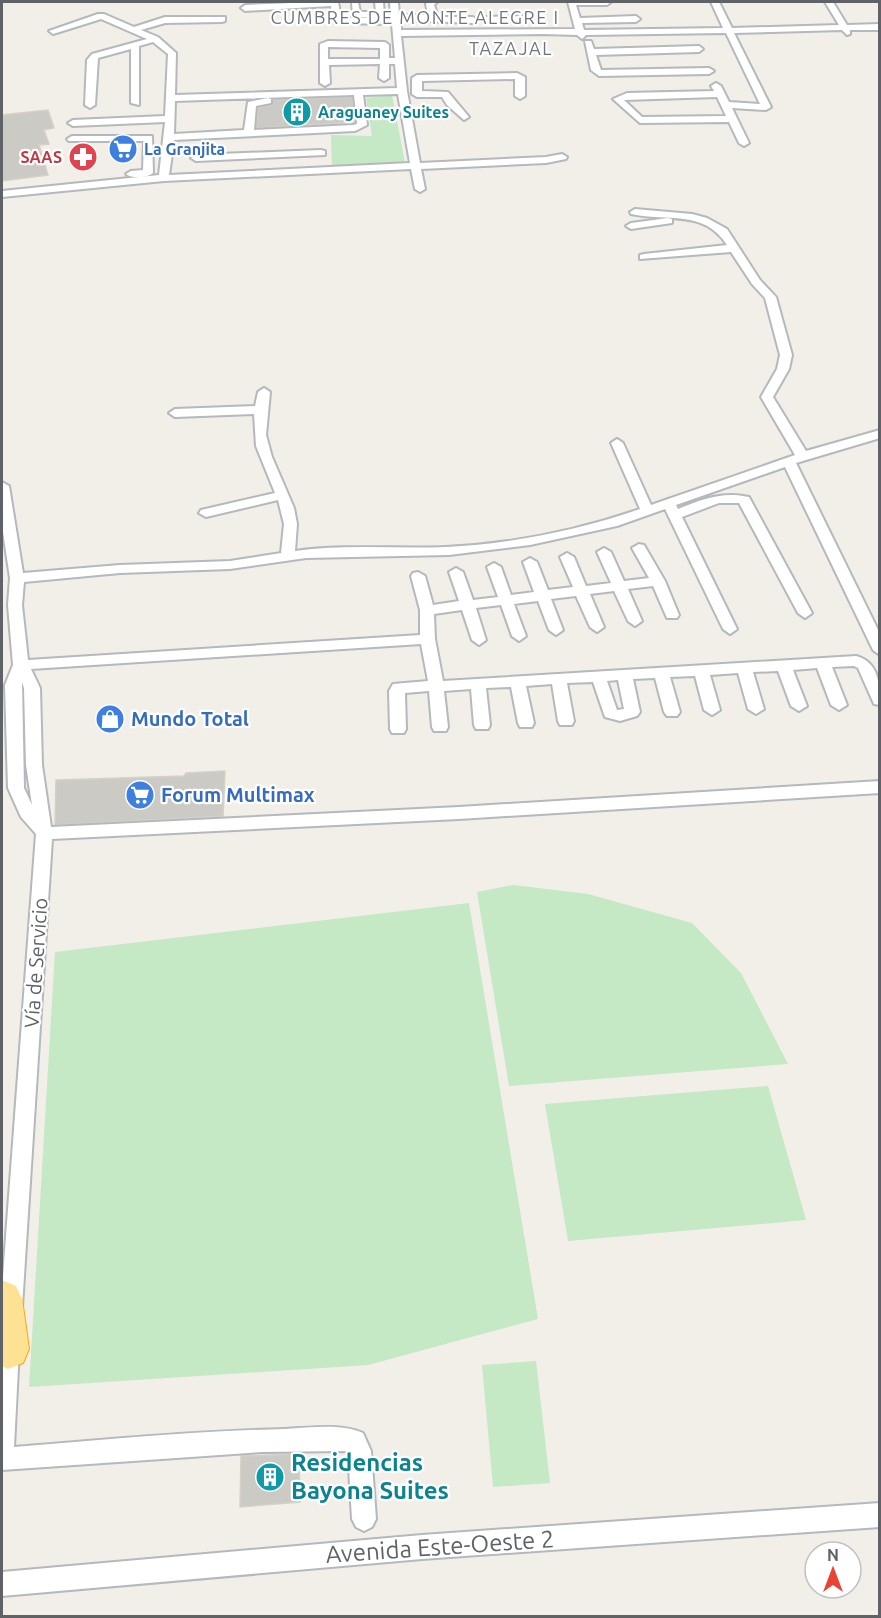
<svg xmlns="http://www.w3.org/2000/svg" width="881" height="1618" viewBox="0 0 881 1618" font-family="Ubuntu,sans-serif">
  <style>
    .green { fill: #c5e8c5 }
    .building { fill: #cccac5; stroke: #d6d1c6; stroke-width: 1.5 }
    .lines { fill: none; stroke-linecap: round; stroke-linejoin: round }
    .street-casing { stroke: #b5b8bc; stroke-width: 4 }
    .highway-casing { stroke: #f9ab00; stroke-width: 2 }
    .street { fill: #fff; fill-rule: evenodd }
    .highway { fill: #fde293; fill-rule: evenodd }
    .labels { text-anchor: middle; stroke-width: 4.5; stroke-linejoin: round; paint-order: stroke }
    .far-culture-label { font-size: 16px; font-weight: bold; fill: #0d838f; stroke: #fff; text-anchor: start }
    .far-shop-label { font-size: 16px; font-weight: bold; fill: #366cbe; stroke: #fff; text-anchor: start }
    .far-health-label { font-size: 16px; font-weight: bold; fill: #be3a42; stroke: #fff; text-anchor: end }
    .far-neighbourhood-label { font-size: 18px; letter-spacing: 1.5px; fill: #70757a; stroke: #fff }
    .shop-label { font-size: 20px; font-weight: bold; fill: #366cbe; stroke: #fff; text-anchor: start }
    .street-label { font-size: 20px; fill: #5f6368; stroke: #fff }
    .near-culture-label { font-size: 24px; font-weight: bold; fill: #0d838f; stroke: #fff; text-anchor: start }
    .near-street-label { font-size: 24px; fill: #5f6368; stroke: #fff }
  </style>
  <rect width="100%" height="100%" fill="#f1efe8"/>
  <!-- green -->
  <g class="green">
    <path d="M392 95 405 163 400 166 332 168 331 135 372 136 366 98Z"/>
    <path d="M513 885 588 894 692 923 741 973 788 1064 509 1086 477 892Z"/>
    <path d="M469 903 538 1319 368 1365 29 1387 55 952Z"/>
    <path d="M768 1086 806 1220 568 1241 545 1104Z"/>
    <path d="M536 1361 550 1483 493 1487 482 1365Z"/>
  </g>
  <!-- building -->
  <g class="building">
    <path d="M352 97 355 122 256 128 258 108 271 105 273 100Z"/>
    <path d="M48 110 54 128 44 130 49 144 39 145 48 175 2 181V115Z"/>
    <path d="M225 771 223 816 55 825 56 780 184 776 186 773Z"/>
    <path d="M299 1454 300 1502 240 1507 241 1456Z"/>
  </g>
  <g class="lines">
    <!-- street casing -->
    <g class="street-casing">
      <g id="street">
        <path d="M316 2H338L341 18H391L390 2H398L399 15H428L426 4 428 2H437L434 5 438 17H473L477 20 473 23 401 20V30L575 29 568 2H611L607 5H576L580 18 636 16 640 19 636 22 582 23 584 30 723 28 711 2H719L732 28 839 25 825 2H833L847 25 880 24V30H850V34L847 35 842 30 734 33 771 107 766 110 732 108 749 143 744 146 739 143 729 122 640 123 613 99 627 93 714 91 711 86 716 83 721 86 729 102 760 104 726 33 586 35 582 39 577 35 543 34 401 36 407 91 420 163 546 157 562 154 567 157 566 159 546 163 421 169 425 189 420 192 415 189 411 169 164 181 2 197V191L159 175 165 122 73 126 68 123 73 120 165 116 168 54 153 42 139 46V105L131 103V49L98 58 95 105 90 108 85 105 87 60 92 54 147 39 101 19 53 34 49 31 98 14H104L134 27 165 17H225V21L222 22 165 23 141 30 158 37 176 53 175 95 397 88 395 64H389V78L384 81 379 78 380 64 329 65 330 83 325 86 320 83V44L328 41 385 42 389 45V58H395L392 24 335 23 332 18 331 6 245 11 241 8 245 5ZM328 47 380 48V59H328ZM398 94 410 163 169 175 174 140 355 131 367 125 363 95ZM354 95 357 124 353 125 254 130 256 106 271 103V99L268 98 248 102 244 130 174 134 175 101ZM717 97 726 116 642 117 624 100Z"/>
        <path d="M352 2H358L360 12H376L375 2H383L384 15 380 18 353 17Z"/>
        <path d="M524 16 527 17V21L485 23 481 20 485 17Z"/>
        <path d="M585 41H591L594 49 699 46 703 49 699 52 596 55 601 70 709 68 714 71 709 74 599 76 591 70Z"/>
        <path d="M517 73 525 77V96L520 99 515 96V79L422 81V91L448 92 469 117 464 120 447 105 442 97H417L412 94V78L417 75Z"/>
        <path d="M72 136H152L153 173C147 178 132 179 126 174L131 171 143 170 144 141H69L67 139Z"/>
        <path d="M321 150 325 151V155L196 161 191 158 196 155Z"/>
        <path d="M635 209 692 214 707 218 727 229 760 280 776 297 792 355 789 369 773 397 806 451 880 430V438L796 463 880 634V655L873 650 785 467 676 505 678 509C702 499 723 491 749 497L812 613 805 618 798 613 739 503H719L682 517 737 629 730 634 723 629 665 509 617 526 530 545 449 555 306 558 230 569 120 573 24 582 22 605 28 660 420 635V610L411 576 413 573 418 572 425 576 433 605 459 601 449 572 456 568 463 572 473 600 498 597 487 567 494 563 501 567 511 595 534 592 523 562 530 558 537 562 548 590 573 587 560 557 567 553 574 557 586 586 611 583 597 552 604 548 611 552 624 581 649 578 632 548 639 544 644 545 665 581 679 615 677 618H667L653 586 628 589 642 621 635 626 628 621 614 591 590 594 604 627 597 632 590 627 576 596 551 599 563 630 556 635 549 630 538 601 514 604 526 636 519 641 512 636 501 605 476 608 486 640 479 645 472 640 462 610 434 614 435 639 443 681 856 656C879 662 880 685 880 705L874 704 858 668 854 666 832 667 847 705 839 710 831 705 817 668 793 670 807 706 799 711 791 706 778 671 753 672 764 709 756 714 748 709 738 673 710 675 720 710 712 715 704 710 695 676 670 677 680 712 677 716H667L664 712 655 678 633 679 640 712 637 716 620 721 605 717 593 682 567 683 574 721 572 725H560L558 721 552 684 526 686 534 723 532 727H520L518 723 511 687 486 688 490 725 488 729H476L474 725 471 689 444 691 448 727 446 731H434L432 727 429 691 405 693 406 729 404 733H392L390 729 389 691 393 684 428 681 421 644 31 669 40 688 42 765 51 827 459 807 880 781V793L459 819 52 839 22 1307 19 1314 11 1317 3 1314 2 1290 36 834 21 817 8 788 5 685 13 665 8 605 10 578 2 525V482L9 486 23 573 120 565 230 561 281 553 284 524 278 500 206 517 199 513 201 510 275 493 256 446 254 414 175 417 169 413 175 409 255 406 258 392 264 388 270 392 266 435 272 457 294 508 297 524 295 551C344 544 396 549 446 547 511 544 579 530 640 509L611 443 617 439 623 443 651 505 795 455 761 397 777 369 780 355 765 298 752 284 731 252 640 259V255L644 254 727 245C704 209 667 222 631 214L630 212ZM618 680 624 709 617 710 607 681ZM22 682 24 688 26 765 32 805 24 788Z"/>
        <path d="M668 218 672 219V223L631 229 626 226 631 223Z"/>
        <path d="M8 1338 16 1341 19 1348 14 1447C104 1440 195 1431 285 1429 310 1428 340 1423 363 1433L371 1451 376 1519 372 1527 364 1531 356 1527 352 1519 348 1451 262 1452 2 1470V1340Z"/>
        <path d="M880 1503V1527L422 1559 2 1596V1572L422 1535Z"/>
      </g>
    </g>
    <!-- highway casing -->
    <g class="highway-casing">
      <path id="highway" d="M2 1280 16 1286 22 1299 29 1349 23 1363 8 1369 2 1366Z"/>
    </g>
    <!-- street -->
    <use href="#street" class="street"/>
    <!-- highway -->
    <use href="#highway" class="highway"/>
  </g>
  <!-- icons -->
  <defs>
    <g id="building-disc" transform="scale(1.5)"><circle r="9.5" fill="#0f9aa8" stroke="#fff"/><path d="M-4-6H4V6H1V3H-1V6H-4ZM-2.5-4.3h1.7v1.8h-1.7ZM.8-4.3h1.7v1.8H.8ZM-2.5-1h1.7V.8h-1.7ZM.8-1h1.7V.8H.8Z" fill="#fff"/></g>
    <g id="supermarket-disc" transform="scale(1.5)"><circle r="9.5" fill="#3f7fe0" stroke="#fff"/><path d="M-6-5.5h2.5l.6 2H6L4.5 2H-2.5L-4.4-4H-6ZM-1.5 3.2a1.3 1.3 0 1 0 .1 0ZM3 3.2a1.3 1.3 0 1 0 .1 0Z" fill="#fff"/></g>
    <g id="pharmacy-disc" transform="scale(1.5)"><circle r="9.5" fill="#e0444e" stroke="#fff"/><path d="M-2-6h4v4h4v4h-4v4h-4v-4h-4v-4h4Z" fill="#fff"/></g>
    <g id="shop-disc" transform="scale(1.5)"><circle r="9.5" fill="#3f7fe0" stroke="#fff"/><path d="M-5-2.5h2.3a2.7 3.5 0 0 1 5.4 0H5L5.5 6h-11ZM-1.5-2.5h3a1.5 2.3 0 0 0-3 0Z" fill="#fff"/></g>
  </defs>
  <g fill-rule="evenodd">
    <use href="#building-disc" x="297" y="112"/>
    <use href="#supermarket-disc" x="123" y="149"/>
    <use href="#pharmacy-disc" x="83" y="157"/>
    <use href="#shop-disc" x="110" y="719"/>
    <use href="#supermarket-disc" x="140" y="795"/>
    <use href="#building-disc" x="270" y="1477"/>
  </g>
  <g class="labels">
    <!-- far-culture labels -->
    <g class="far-culture-label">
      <text x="318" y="118">Araguaney Suites</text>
    </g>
    <!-- far-shop labels -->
    <g class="far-shop-label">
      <text x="144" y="155">La Granjita</text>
    </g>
    <!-- far-health labels -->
    <g class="far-health-label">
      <text x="62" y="163">SAAS</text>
    </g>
    <!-- far-neighbourhood labels -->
    <g class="far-neighbourhood-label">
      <text x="415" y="24">CUMBRES DE MONTE ALEGRE I</text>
      <text x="511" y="55">TAZAJAL</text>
    </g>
    <!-- shop labels -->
    <g class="shop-label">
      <text x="131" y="726">Mundo Total</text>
      <text x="161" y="802">Forum Multimax</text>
    </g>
    <!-- street labels -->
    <g class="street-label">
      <text transform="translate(36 963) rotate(-86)" y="7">Vía de Servicio</text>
    </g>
    <!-- near-culture labels -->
    <g class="near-culture-label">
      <text x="291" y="1471">Residencias<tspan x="291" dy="28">Bayona Suites</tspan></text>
    </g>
    <!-- near-street labels -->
    <g class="near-street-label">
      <text transform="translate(440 1547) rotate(-4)" y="8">Avenida Este-Oeste 2</text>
    </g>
  </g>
  <!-- border -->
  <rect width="881" height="1618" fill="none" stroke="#5f6368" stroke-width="6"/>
  <!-- north arrow -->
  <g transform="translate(833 1570)"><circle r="28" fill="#ffffff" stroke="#bfc1c3" stroke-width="1.5"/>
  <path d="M0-4.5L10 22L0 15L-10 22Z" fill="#ea4335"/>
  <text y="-9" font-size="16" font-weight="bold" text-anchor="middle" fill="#5f6368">N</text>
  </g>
</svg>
